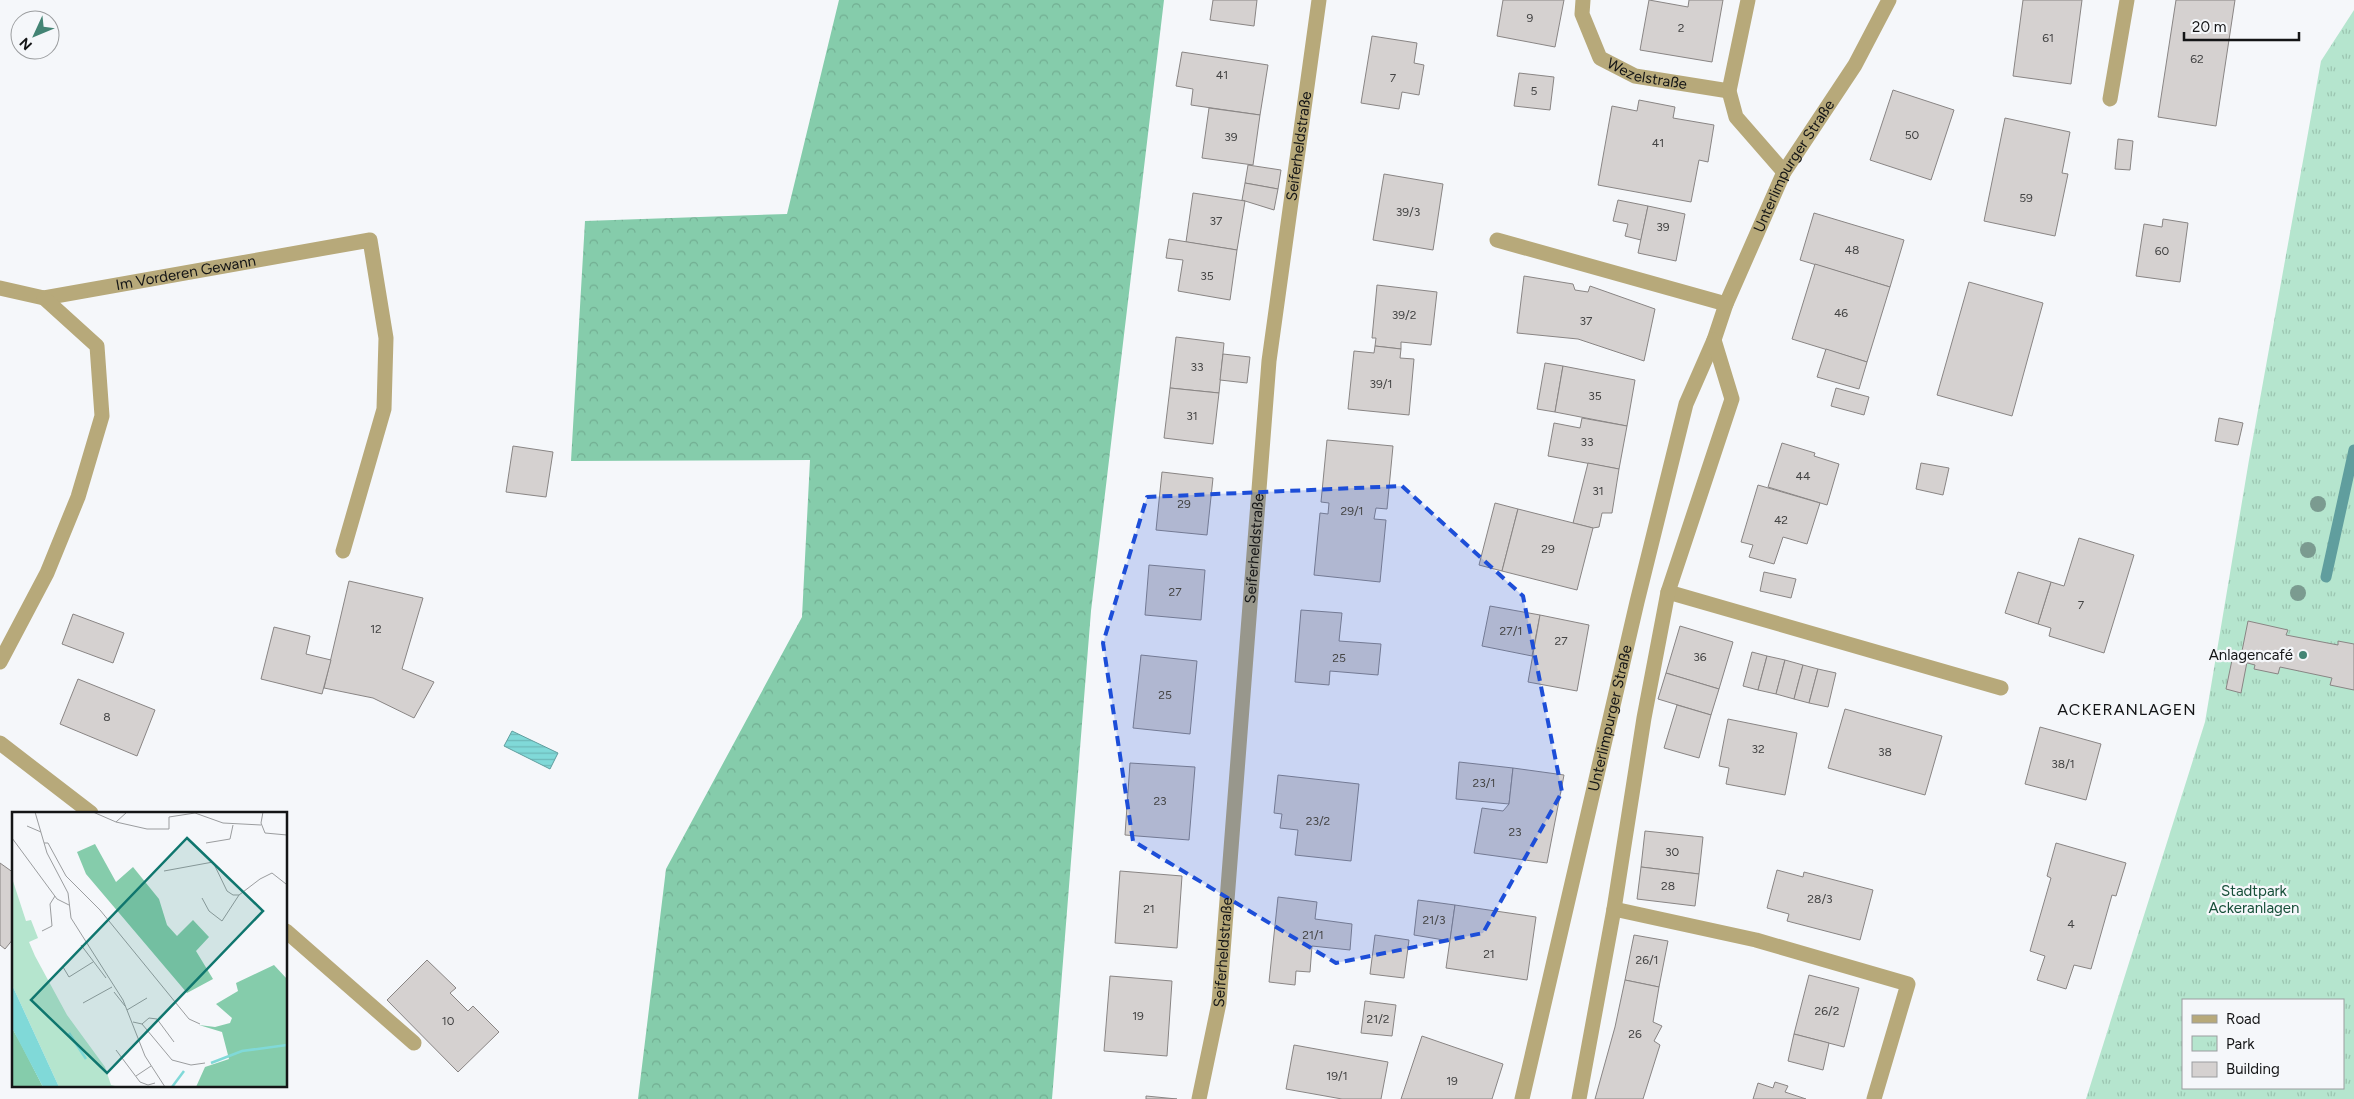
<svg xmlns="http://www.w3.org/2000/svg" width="2354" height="1099" viewBox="0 0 2354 1099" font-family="Figtree,sans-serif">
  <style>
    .forest { fill: url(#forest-crowns) }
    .park { fill: url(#park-tufts); fill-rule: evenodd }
    .water { fill: url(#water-rules); stroke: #609e9e }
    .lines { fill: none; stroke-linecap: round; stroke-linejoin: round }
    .stream { stroke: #609e9e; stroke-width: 11 }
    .building { fill: #d5d1d0; stroke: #898584 }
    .minor { stroke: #b7a97a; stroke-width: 15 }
    .tree { fill: #7b9b90 }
    .marked { fill: #1d4ed8; fill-opacity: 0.2; stroke: #1d4ed8; stroke-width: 4; stroke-dasharray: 10 6; stroke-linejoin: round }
    .poi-dot { fill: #438474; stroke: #f5f7fa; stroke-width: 2 }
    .labels { text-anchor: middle; stroke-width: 4.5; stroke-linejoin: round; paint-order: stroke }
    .number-label { font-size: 12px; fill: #444 }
    .street-label { font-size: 15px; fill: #141516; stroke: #f5f7fa }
    .poi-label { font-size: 15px; fill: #141516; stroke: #f5f7fa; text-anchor: end }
    .park-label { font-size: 15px; fill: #174f39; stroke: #f5f7fa }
    .neighbourhood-label { font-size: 16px; letter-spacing: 1px; fill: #141516; stroke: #f5f7fa }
    .inset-river { fill: none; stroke: #80d9d8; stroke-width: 2.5 }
    .inset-road { fill: none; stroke: #9b9d9f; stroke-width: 1 }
    .view { fill: #0f766e; fill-opacity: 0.15; stroke: #0f766e; stroke-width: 2.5 }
    .inset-edge { fill: none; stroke: #141516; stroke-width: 2.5 }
  </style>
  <defs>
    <pattern id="forest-crowns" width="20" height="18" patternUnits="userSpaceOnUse" patternTransform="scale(1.25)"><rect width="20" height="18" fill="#85ccab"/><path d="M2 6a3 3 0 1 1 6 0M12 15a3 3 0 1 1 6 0" fill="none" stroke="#72ae92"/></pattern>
    <pattern id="park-tufts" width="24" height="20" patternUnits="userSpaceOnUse" patternTransform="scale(1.25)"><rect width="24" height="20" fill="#b5e5ce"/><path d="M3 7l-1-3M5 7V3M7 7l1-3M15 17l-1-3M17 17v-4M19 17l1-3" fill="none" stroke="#9bc4b0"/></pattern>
    <pattern id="water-rules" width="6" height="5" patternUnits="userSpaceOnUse" patternTransform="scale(1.25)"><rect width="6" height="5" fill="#80d9d8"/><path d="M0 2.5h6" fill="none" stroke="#6eb9b9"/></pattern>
  </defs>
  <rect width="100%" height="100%" fill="#f5f7fa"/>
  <!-- forest -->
  <path class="forest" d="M839 0H1164L1091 611 1052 1099H638L666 869 802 617 810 460 571 461 585 221 787 214Z"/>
  <!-- park -->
  <path class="park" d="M2354 10V1099H2086L2205 722 2249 460 2321 61ZM2183 1000H2343V1088H2183Z"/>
  <!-- water -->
  <path class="water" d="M512 731 558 753 550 769 504 746Z"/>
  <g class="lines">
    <!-- stream -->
    <path class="stream" d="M2326 577 2354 450"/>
  </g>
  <!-- building -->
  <g class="building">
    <path d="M1213 0H1257L1254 26 1210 20Z"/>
    <path d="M1503 0H1564L1555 47 1497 36Z"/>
    <path d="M1649 0 1688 7 1689 0H1723L1712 62 1640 50Z"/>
    <path d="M2023 0H2082L2071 84 2013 76Z"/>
    <path d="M2176 0H2235L2216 126 2158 117Z"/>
    <path d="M1372 36 1417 43 1414 63 1424 65 1419 95 1402 92 1399 109 1361 103Z"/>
    <path d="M1182 52 1268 65 1260 115 1191 105 1193 89 1176 86Z"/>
    <path d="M1519 73 1554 77 1550 110 1514 106Z"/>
    <path d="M1893 90 1954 110 1931 180 1870 160Z"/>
    <path d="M1639 100 1675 107 1673 118 1714 125 1708 162 1699 160 1691 202 1598 185 1612 106 1637 111Z"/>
    <path d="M1209 108 1260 115 1253 165 1202 158Z"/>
    <path d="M2005 118 2070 132 2062 173 2068 174 2055 236 1984 221Z"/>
    <path d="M2118 139 2133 141 2130 170 2115 169Z"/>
    <path d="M1248 165 1281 170 1278 189 1245 183Z"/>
    <path d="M1384 174 1443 184 1433 250 1373 240Z"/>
    <path d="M1245 183 1278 189 1274 210 1242 200Z"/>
    <path d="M1193 193 1245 201 1237 250 1186 242Z"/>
    <path d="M1618 200 1648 206 1641 240 1625 236 1628 224 1613 221Z"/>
    <path d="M1648 206 1685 214 1676 261 1638 253Z"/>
    <path d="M1814 213 1904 240 1890 287 1800 260Z"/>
    <path d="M2163 219 2188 223 2180 282 2136 276 2144 224 2162 227Z"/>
    <path d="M1169 239 1237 250 1230 300 1178 291 1183 260 1166 258Z"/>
    <path d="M1815 264 1890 287 1867 362 1792 339Z"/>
    <path d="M1524 276 1573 284 1575 290 1588 292 1590 286 1655 309 1644 361 1578 339 1517 333Z"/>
    <path d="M1969 282 2043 303 2012 416 1937 395Z"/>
    <path d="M1377 285 1437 292 1431 345 1401 342V349L1375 346 1376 338H1372Z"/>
    <path d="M1176 337 1224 343 1219 393 1170 388Z"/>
    <path d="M1375 346 1401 349 1400 358 1414 359 1409 415 1348 409 1354 351 1374 353Z"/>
    <path d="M1826 349 1867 362 1859 389 1817 377Z"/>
    <path d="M1223 354 1250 357 1247 383 1220 380Z"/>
    <path d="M1545 363 1563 366 1555 412 1537 409Z"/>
    <path d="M1563 366 1635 380 1627 426 1555 412Z"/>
    <path d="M1170 388 1219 393 1213 444 1164 438Z"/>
    <path d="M1836 388 1869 397 1864 415 1831 406Z"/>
    <path d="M1582 418 1627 426 1619 469 1548 456 1554 423 1580 428Z"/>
    <path d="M2219 418 2243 423 2238 445 2215 441Z"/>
    <path d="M1327 440 1393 446 1387 509 1376 508 1374 519 1386 520 1380 582 1314 575 1320 513 1328 514 1329 503 1321 502Z"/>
    <path d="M1782 443 1815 453 1814 456 1839 464 1827 505 1768 487Z"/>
    <path d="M513 446 553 452 546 497 506 492Z"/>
    <path d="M1588 463 1619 469 1612 513H1602L1599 527 1593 528 1573 523Z"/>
    <path d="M1921 463 1949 468 1943 495 1916 489Z"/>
    <path d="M1162 472 1213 478 1207 535 1156 530Z"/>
    <path d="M1758 485 1820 503 1807 544 1783 537 1774 564 1749 557 1753 545 1741 542Z"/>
    <path d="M1495 503 1518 509 1502 571 1479 565Z"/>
    <path d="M1518 509 1593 528 1577 590 1502 571Z"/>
    <path d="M2079 538 2134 555 2104 653 2049 636 2051 628 2038 624 2051 582 2064 586Z"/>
    <path d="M1149 565 1205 570 1201 620 1145 615Z"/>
    <path d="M1764 572 1796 579 1791 598 1760 591Z"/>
    <path d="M2018 572 2051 582 2038 624 2005 613Z"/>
    <path d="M349 581 423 598 402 669 434 682 414 718 373 698 324 688Z"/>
    <path d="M1490 606 1540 615 1532 656 1482 646Z"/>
    <path d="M1301 610 1342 613 1339 641 1381 644 1378 675 1330 671 1329 685 1295 682Z"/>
    <path d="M73 614 124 633 113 663 62 644Z"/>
    <path d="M1540 615 1589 625 1577 691 1528 682Z"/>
    <path d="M2248 621 2288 630 2286 635 2338 645V641L2354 644V690L2330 685 2332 678 2280 667 2278 674 2254 669 2255 665 2240 661Z"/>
    <path d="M1680 626 1733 642 1719 689 1666 673Z"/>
    <path d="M274 627 310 636 306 654 331 660 322 694 261 679Z"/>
    <path d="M1752 652 1767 656 1758 690 1743 686Z"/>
    <path d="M1141 655 1197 661 1190 734 1133 728Z"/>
    <path d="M1767 656 1785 660 1776 694 1758 690Z"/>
    <path d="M1785 660 1803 665 1794 699 1776 694Z"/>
    <path d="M2232 660 2247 662 2241 693 2226 689Z"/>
    <path d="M1803 665 1818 669 1809 703 1794 699Z"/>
    <path d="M1818 669 1836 673 1828 707 1809 703Z"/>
    <path d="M1666 673 1719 689 1711 715 1658 699Z"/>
    <path d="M78 679 155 710 137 756 60 724Z"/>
    <path d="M1677 705 1711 715 1699 758 1664 748Z"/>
    <path d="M1845 709 1942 736 1925 795 1828 768Z"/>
    <path d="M1728 719 1797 733 1785 795 1726 784 1729 768 1719 766Z"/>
    <path d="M2040 727 2101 744 2086 800 2025 784Z"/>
    <path d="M1459 762 1513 768 1509 804 1456 799Z"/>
    <path d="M1130 763 1195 767 1189 840 1125 835Z"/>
    <path d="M1513 768 1564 775 1547 863 1474 853 1482 808 1503 811 1509 804Z"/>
    <path d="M1278 775 1359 784 1351 861 1295 855 1298 830 1280 828 1282 814 1274 813Z"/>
    <path d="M1645 831 1703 837 1699 874 1641 867Z"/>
    <path d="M2056 843 2126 863 2116 896 2112 895 2091 969 2074 965 2066 989 2037 980 2045 956 2030 951 2051 878 2047 876Z"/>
    <path d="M0 863 14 873V938L5 949 0 945Z"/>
    <path d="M1641 867 1699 874 1695 906 1637 899Z"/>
    <path d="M1777 870 1803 877 1804 872 1873 890 1860 940 1787 921 1789 914 1767 908Z"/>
    <path d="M1120 871 1182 876 1177 948 1115 943Z"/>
    <path d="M1278 897 1317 902 1315 919 1352 924 1350 950 1312 946 1310 972 1296 971 1295 985 1269 982Z"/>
    <path d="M1418 900 1455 905 1450 941 1414 935Z"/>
    <path d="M1455 905 1536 917 1527 980 1446 968Z"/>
    <path d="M1375 935 1409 940 1404 978 1370 974Z"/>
    <path d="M1634 935 1668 941 1659 987 1625 980Z"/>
    <path d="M427 960 456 988 450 993 468 1011 473 1006 499 1032 458 1072 387 1000Z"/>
    <path d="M1809 975 1859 988 1844 1047 1794 1034Z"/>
    <path d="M1110 976 1172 981 1167 1056 1104 1051Z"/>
    <path d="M1625 980 1659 987 1653 1022 1662 1026 1654 1041 1660 1045 1643 1099H1595L1615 1027Z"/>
    <path d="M1365 1001 1396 1005 1392 1036 1361 1033Z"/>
    <path d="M1794 1034 1829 1043 1823 1070 1788 1061Z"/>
    <path d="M1422 1036 1503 1064 1492 1099H1401Z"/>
    <path d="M1294 1045 1388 1062 1381 1099H1342L1286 1089Z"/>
    <path d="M1775 1082 1788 1086 1785 1092 1806 1099H1753L1758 1083 1773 1088Z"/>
    <path d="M1146 1096 1177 1099H1146Z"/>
  </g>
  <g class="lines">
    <!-- minor -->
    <g class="minor">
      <path id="s1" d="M1583 0 1582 14 1600 58 1635 76 1729 91"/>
      <path d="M1748 0 1729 91 1736 117 1784 172"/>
      <path d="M2110 99 2127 0"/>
      <path d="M1497 240 1726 304"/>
      <path id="s2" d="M0 288 44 298 370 240 386 338 384 409 343 551"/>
      <path d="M1668 592 2001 688"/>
      <path d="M0 662 47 573 78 497 102 416 97 346 44 298"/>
      <path d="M0 743 91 813"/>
      <path d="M1614 909 1756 940 1908 984 1874 1099"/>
      <path d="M286 931 414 1043"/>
      <path id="s3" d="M1199 1099 1219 1003 1269 361 1319 0"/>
      <path id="s4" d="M1522 1099 1637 602 1686 404 1714 340 1726 304 1784 172 1855 65 1889 0"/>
      <path d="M1579 1099 1614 909 1644 718 1668 592 1732 399 1714 340"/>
    </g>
  </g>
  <!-- trees -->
  <g class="tree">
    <circle cx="2318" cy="504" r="8"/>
    <circle cx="2308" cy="550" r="8"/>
    <circle cx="2298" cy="593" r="8"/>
  </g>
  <!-- marked area -->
  <path class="marked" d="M1402 486 1523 596 1562 792 1483 933 1336 963 1133 841 1103 643 1147 497Z"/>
  <!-- markers -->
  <circle class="poi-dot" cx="2303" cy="655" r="5"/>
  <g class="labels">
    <!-- number labels -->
    <g class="number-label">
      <text x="1530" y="22">9</text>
      <text x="1681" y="32">2</text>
      <text x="2048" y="42">61</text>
      <text x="2197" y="63">62</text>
      <text x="1222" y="79">41</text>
      <text x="1393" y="82">7</text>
      <text x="1534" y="95">5</text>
      <text x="1912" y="139">50</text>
      <text x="1231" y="141">39</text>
      <text x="1658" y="147">41</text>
      <text x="2026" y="202">59</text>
      <text x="1408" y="216">39/3</text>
      <text x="1216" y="225">37</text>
      <text x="1663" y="231">39</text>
      <text x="1852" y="254">48</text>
      <text x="2162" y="255">60</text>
      <text x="1207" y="280">35</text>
      <text x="1841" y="317">46</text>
      <text x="1404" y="319">39/2</text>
      <text x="1586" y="325">37</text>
      <text x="1197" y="371">33</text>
      <text x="1381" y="388">39/1</text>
      <text x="1595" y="400">35</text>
      <text x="1192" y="420">31</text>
      <text x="1587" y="446">33</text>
      <text x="1803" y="480">44</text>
      <text x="1598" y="495">31</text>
      <text x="1184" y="508">29</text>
      <text x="1352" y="515">29/1</text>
      <text x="1781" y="524">42</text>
      <text x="1548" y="553">29</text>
      <text x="1175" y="596">27</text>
      <text x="2081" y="609">7</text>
      <text x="376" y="633">12</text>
      <text x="1511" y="635">27/1</text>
      <text x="1561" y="645">27</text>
      <text x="1700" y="661">36</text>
      <text x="1339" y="662">25</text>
      <text x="1165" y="699">25</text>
      <text x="107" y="721">8</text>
      <text x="1758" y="753">32</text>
      <text x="1885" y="756">38</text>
      <text x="2063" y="768">38/1</text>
      <text x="1484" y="787">23/1</text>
      <text x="1160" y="805">23</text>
      <text x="1318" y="825">23/2</text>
      <text x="1515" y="836">23</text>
      <text x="1672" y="856">30</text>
      <text x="1668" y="890">28</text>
      <text x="1820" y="903">28/3</text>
      <text x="1149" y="913">21</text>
      <text x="1434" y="924">21/3</text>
      <text x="2071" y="928">4</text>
      <text x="1313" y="939">21/1</text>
      <text x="1489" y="958">21</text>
      <text x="1647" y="964">26/1</text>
      <text x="1827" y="1015">26/2</text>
      <text x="1138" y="1020">19</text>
      <text x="1378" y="1023">21/2</text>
      <text x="448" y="1025">10</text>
      <text x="1635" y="1038">26</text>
      <text x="1337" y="1080">19/1</text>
      <text x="1452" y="1085">19</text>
    </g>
    <!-- street labels -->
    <g class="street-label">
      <text dy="5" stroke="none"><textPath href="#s1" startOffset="112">Wezelstraße</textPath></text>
      <text dy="5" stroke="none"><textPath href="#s3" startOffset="959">Seiferheldstraße</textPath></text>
      <text dy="5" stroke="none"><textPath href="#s4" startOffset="976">Unterlimpurger Straße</textPath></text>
      <text dy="5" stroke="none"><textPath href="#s2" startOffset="189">Im Vorderen Gewann</textPath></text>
      <text dy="5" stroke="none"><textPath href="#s3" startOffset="554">Seiferheldstraße</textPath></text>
      <text dy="5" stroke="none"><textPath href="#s4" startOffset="391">Unterlimpurger Straße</textPath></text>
      <text dy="5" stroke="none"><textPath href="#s3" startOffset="149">Seiferheldstraße</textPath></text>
    </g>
    <!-- poi labels -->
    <g class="poi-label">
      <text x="2293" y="660">Anlagencafé</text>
    </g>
    <!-- park labels -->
    <g class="park-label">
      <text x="2254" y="896">Stadtpark<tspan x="2254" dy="17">Ackeranlagen</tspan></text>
    </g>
    <!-- neighbourhood labels -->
    <g class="neighbourhood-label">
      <text x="2127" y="715">ACKERANLAGEN</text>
    </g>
  </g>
  <!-- overview -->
  <g transform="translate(12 812)">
    <rect width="275" height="275" fill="#f5f7fa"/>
    <path d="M83 32 104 70 121 55 147 87 155 113 165 124 181 108 197 125 184 139 201 167 175 181 74 62 65 40ZM262 153 275 167V275H184L193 255 217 247 210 220 187 213 203 215 218 211 220 206 204 192 226 179 224 171ZM0 216 8 230 31 275H0Z" fill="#85ccab"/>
    <path d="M0 66 14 109 19 108 26 126 17 130 23 144 55 203 93 255 99 273 107 275H47L1 175Z" fill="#b5e5ce"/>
    <path d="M0 138 1 175 47 275H31L0 216Z" fill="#80d9d8"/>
    <path class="inset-river" d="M57 221 74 247M199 251 230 239 275 233M160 275 172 259"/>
    <path class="inset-road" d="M23 0 35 41 56 81 59 106 111 188 133 244 153 275M81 0 104 10 115 0M251 0 249 11 253 21 275 23M104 10 135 17H157V5L183 1 211 11 249 13M15 14 29 20M0 26 45 87 57 93M32 31H36L54 64 88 98 177 207 188 212M194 31 218 27 221 13M152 59 201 50 215 79 221 83H227M190 86 197 99 210 109 227 83 248 67 260 61 274 72M30 119 40 114 38 92 43 84M69 133 94 166M51 155 57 165 81 150M102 180 113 194M71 191 100 175M115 198 135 186M121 210 130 212 160 248 179 253 193 251M130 212 137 206 145 207 162 230M104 238 128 270 136 273 143 271M124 264 139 254"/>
    <path class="view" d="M175 26 251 99 95 261 19 188Z"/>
    <rect width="275" height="275" class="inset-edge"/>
  </g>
  <!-- legend -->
  <rect x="2182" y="999" width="162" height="90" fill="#f5f7fa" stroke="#9b9d9f"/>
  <rect x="2192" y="1015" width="25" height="8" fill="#b7a97a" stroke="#9b9d9f"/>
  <text x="2226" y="1024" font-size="15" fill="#141516">Road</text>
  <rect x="2192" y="1036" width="25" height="15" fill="url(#park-tufts)" stroke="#9b9d9f"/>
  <text x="2226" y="1049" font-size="15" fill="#141516">Park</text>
  <rect x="2192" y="1062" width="25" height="15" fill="#d5d1d0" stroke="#9b9d9f"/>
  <text x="2226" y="1074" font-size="15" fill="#141516">Building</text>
  <!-- north arrow -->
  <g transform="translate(35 35) rotate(226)"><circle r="24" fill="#f5f7fa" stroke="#9b9d9f"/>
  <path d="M0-4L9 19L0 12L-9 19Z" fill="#438474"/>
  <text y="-8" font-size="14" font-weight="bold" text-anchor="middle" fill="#141516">N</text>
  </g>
  <!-- scale -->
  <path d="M2184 32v8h115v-8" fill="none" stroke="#141516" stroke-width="2.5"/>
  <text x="2192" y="32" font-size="15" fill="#141516" stroke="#f5f7fa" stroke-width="4" paint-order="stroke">20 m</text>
</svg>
